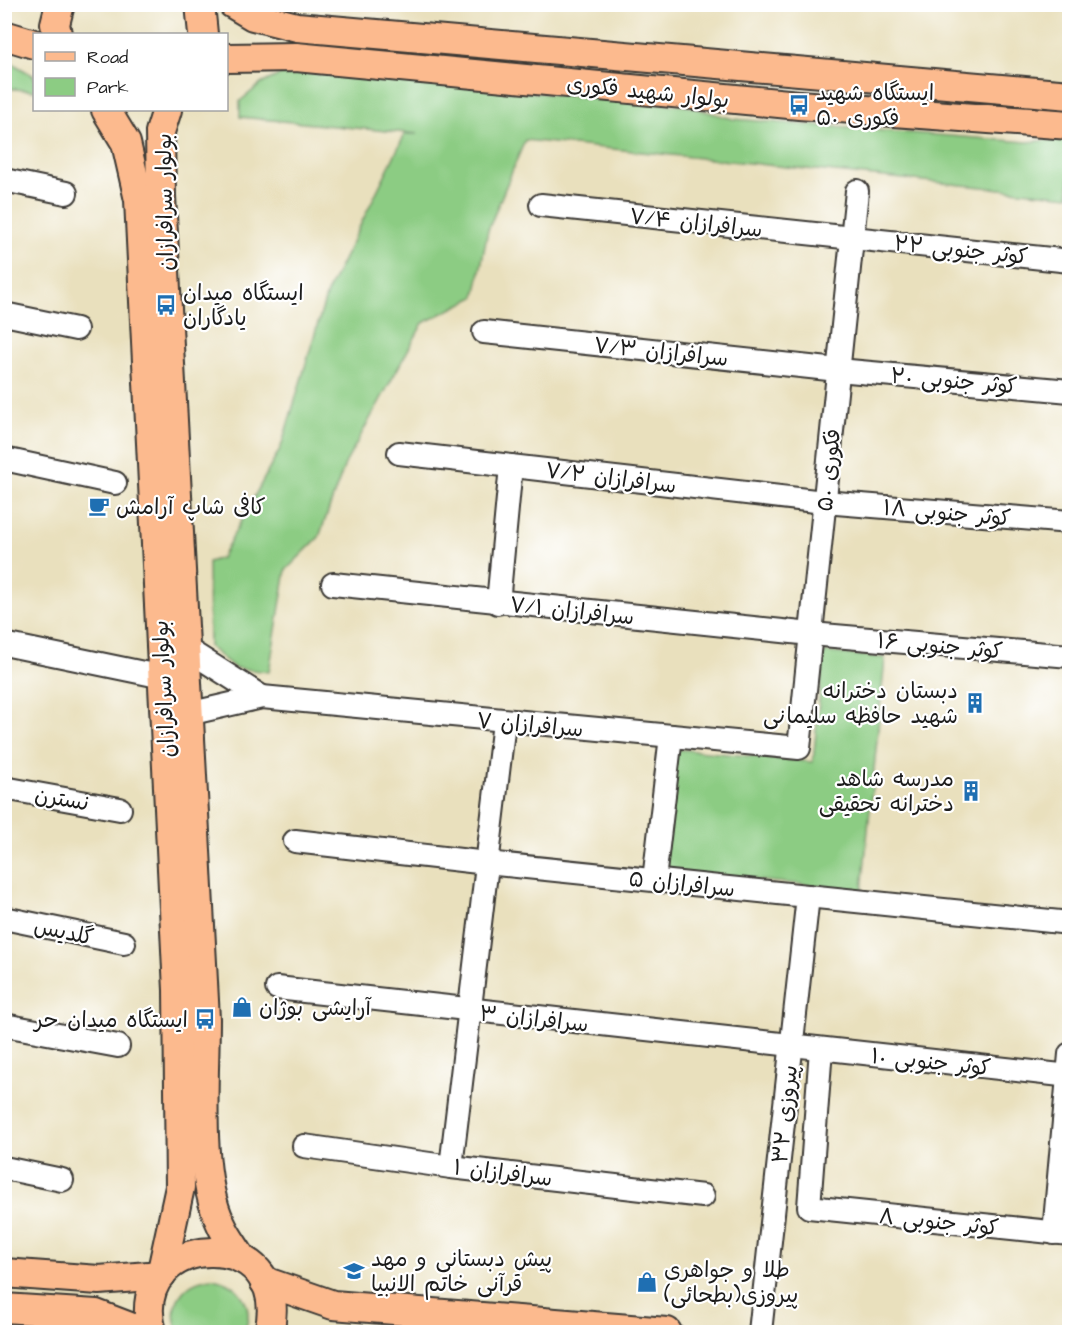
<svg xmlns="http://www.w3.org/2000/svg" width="1074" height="1337" viewBox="0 0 1074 1337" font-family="'Architects Daughter','Playpen Sans Arabic',sans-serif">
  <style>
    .green { fill: #8ccc83; stroke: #547450; stroke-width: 1.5 }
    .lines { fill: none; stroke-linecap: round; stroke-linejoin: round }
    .minor-casing { stroke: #3b3934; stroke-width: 26 }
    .major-casing { stroke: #3b3934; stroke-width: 32 }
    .minor { stroke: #fff; stroke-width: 22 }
    .major { stroke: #fcba8e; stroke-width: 28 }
    .labels { text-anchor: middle; stroke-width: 4.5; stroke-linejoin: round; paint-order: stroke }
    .street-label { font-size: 22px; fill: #1c1c1c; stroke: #fff }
    .poi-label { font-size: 22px; fill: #1c1c1c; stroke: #fff; text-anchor: start }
  </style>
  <rect width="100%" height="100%" fill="#fff"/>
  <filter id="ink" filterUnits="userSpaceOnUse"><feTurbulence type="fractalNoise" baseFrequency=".0167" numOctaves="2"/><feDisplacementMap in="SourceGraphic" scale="12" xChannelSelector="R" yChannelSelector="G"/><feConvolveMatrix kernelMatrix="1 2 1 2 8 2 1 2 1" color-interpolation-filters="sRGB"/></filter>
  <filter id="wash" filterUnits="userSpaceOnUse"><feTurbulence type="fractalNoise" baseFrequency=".008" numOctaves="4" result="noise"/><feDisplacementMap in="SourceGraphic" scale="24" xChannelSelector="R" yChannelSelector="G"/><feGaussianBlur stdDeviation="1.35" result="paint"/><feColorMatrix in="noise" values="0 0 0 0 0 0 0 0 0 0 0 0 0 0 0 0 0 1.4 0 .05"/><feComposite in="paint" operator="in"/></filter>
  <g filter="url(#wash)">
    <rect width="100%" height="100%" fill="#e9e0bd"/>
    <!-- green -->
    <g class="green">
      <path d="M5 59 34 76V91L5 88Z"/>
      <path d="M287 71 687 106 733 119 1027 142 1069 138V196L525 140 488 230 475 297 423 323 345 464 319 537 286 570 269 672 235 668 209 647 208 562 221 558 281 447 327 293 405 134H418L240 117V101L261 84Z"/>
      <path d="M824 652 885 658 862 890 653 871 665 748 813 762Z"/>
      <path d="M213 1278C239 1283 256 1306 244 1332H178C167 1305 183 1280 213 1278Z"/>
    </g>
  </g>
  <g filter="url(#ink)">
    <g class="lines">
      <!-- minor casing -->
      <g class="minor-casing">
        <g id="minor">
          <path d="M4 180 66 193"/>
          <path d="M541 205 1070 261"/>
          <path d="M4 314 76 329"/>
          <path d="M484 332 838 370 1070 391"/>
          <path d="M399 453 824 502 1070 522"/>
          <path d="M4 459 115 483"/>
          <path d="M333 584 811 634 1070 656"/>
          <path d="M498 603 511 466"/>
          <path d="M4 644 163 677"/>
          <path d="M185 648 262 697"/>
          <path d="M188 714 262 697 799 748 857 191"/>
          <path d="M4 788 120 809"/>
          <path d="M295 841 487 863 1070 923"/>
          <path d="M654 880 671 736"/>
          <path d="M4 918 124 943"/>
          <path d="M277 988 1070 1076"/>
          <path d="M4 1025 118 1046"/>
          <path d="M821 1049 809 1207 1070 1234"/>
          <path d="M304 1146 451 1167 703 1196"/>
          <path d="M451 1167 504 722"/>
          <path d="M4 1168 62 1180"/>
          <path d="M1054 1233 1070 1054"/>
          <path d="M760 1332 808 896"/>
        </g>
      </g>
      <!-- major casing -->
      <g class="major-casing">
        <g id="major">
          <path d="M200 4 203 34"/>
          <path d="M233 4 253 16 297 27 1070 95"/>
          <path d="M57 34 55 24 60 4"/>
          <path d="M4 35 34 44"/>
          <path d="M226 58 296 57 799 105 1070 125"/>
          <path d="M106 110 126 143 139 200 178 990 180 1187 161 1275"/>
          <path d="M167 110 160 132 161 196 205 1019C205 1077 196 1173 221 1224 226 1236 235 1247 242 1259"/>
          <path d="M4 1273 99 1280 161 1275"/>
          <path d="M264 1281 333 1305 667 1332"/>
          <path d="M4 1308 96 1314 143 1332"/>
          <path d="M152 1332C124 1229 295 1222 269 1332"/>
        </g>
      </g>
      <!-- minor -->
      <use href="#minor" class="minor"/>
      <!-- major -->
      <use href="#major" class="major"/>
    </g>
  </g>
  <!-- icons -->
  <defs>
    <g id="bus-bare" transform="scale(1.62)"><path d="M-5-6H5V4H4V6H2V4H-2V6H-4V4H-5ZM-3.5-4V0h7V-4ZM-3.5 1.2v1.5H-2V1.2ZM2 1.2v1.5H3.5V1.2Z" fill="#1f6fb2" stroke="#fff" stroke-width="2.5" paint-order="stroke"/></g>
    <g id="cafe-bare" transform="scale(1.62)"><path d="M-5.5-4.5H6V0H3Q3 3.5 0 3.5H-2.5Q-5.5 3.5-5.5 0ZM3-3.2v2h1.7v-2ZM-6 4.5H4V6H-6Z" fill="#1f6fb2" stroke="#fff" stroke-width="2.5" paint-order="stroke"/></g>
    <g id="building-bare" transform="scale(1.62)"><path d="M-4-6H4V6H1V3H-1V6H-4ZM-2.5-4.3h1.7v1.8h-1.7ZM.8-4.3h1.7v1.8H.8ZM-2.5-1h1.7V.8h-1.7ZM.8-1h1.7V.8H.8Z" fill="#1f6fb2" stroke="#fff" stroke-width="2.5" paint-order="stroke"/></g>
    <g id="shop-bare" transform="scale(1.62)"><path d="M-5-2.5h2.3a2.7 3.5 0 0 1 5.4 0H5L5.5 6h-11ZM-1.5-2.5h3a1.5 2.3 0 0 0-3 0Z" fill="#1f6fb2" stroke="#fff" stroke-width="2.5" paint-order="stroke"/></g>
    <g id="school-bare" transform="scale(1.62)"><path d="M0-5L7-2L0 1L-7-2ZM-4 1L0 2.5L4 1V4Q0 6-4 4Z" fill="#1f6fb2" stroke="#fff" stroke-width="2.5" paint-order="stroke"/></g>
  </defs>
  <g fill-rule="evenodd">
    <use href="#bus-bare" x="799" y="105"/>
    <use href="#bus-bare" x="166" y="305"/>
    <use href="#cafe-bare" x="99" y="506"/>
    <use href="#building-bare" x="975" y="703"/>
    <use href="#building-bare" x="971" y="791"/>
    <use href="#shop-bare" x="242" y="1007"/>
    <use href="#bus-bare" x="205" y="1019"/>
    <use href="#school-bare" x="354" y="1271"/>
    <use href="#shop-bare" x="647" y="1282"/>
  </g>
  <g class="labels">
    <!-- street labels -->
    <g class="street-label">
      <text transform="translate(648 91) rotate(6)" y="8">بولوار شهید فکوری</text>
      <text transform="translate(164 202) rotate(-91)" y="8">بولوار سرافرازان</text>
      <text transform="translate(696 222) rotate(6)" y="8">سرافرازان ۷/۴</text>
      <text transform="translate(961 249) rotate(6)" y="8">کوثر جنوبی ۲۲</text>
      <text transform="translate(661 351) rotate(6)" y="8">سرافرازان ۷/۳</text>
      <text transform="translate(954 380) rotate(5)" y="8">کوثر جنوبی ۲۰</text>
      <text transform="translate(828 470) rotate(-84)" y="8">فکوری ۵۰</text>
      <text transform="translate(611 477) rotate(7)" y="8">سرافرازان ۷/۲</text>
      <text transform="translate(947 512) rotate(5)" y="8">کوثر جنوبی ۱۸</text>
      <text transform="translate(572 610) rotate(6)" y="8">سرافرازان ۷/۱</text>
      <text transform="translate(940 645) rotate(5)" y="8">کوثر جنوبی ۱۶</text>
      <text transform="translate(163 689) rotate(-93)" y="8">بولوار سرافرازان</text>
      <text transform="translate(530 724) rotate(5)" y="8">سرافرازان ۷</text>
      <text transform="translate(62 798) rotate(10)" y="8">نسترن</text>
      <text transform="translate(682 883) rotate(6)" y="8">سرافرازان ۵</text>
      <text transform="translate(64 931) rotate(12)" y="8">گلدیس</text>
      <text transform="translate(534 1018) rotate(6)" y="8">سرافرازان ۳</text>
      <text transform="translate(931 1061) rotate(6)" y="8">کوثر جنوبی ۱۰</text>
      <text transform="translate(784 1114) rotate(-84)" y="8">پیروزی ۳۲</text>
      <text transform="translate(503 1172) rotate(7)" y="8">سرافرازان ۱</text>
      <text transform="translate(939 1221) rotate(6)" y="8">کوثر جنوبی ۸</text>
    </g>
    <!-- poi labels -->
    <g class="poi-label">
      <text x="816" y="100">ایستگاه شهید<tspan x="816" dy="25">فکوری ۵۰</tspan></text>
      <text x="183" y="300">ایستگاه میدان<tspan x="183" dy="25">یادگاران</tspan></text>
      <text x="116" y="514">کافی شاپ آرامش</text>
      <text x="958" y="698" text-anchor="end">دبستان دخترانه<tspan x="958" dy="25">شهید حافظه سلیمانی</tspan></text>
      <text x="954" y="786" text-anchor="end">مدرسه شاهد<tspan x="954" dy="25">دخترانه تحقیقی</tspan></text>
      <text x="259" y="1015">آرایشی بوژان</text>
      <text x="188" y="1027" text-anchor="end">ایستگاه میدان حر</text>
      <text x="371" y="1266">پیش دبستانی و مهد<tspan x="371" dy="25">قرآنی خاتم الانبیا</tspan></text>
      <text x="664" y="1277">طلا و جواهری<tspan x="664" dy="25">پیروزی(بطحائی)</tspan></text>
    </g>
  </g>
  <!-- margin -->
  <rect width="1074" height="1337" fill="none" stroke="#fff" stroke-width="24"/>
  <!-- legend -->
  <rect x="33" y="33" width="195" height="78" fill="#ffffff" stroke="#a4a4a4" stroke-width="1.5"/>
  <rect x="45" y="52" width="30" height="9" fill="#fcba8e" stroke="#a4a4a4" stroke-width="1.5"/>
  <text x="87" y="63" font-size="18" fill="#1c1c1c">Road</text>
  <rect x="45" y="78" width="30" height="18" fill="#8ccc83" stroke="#a4a4a4" stroke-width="1.5"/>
  <text x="87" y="93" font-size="18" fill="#1c1c1c">Park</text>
</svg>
